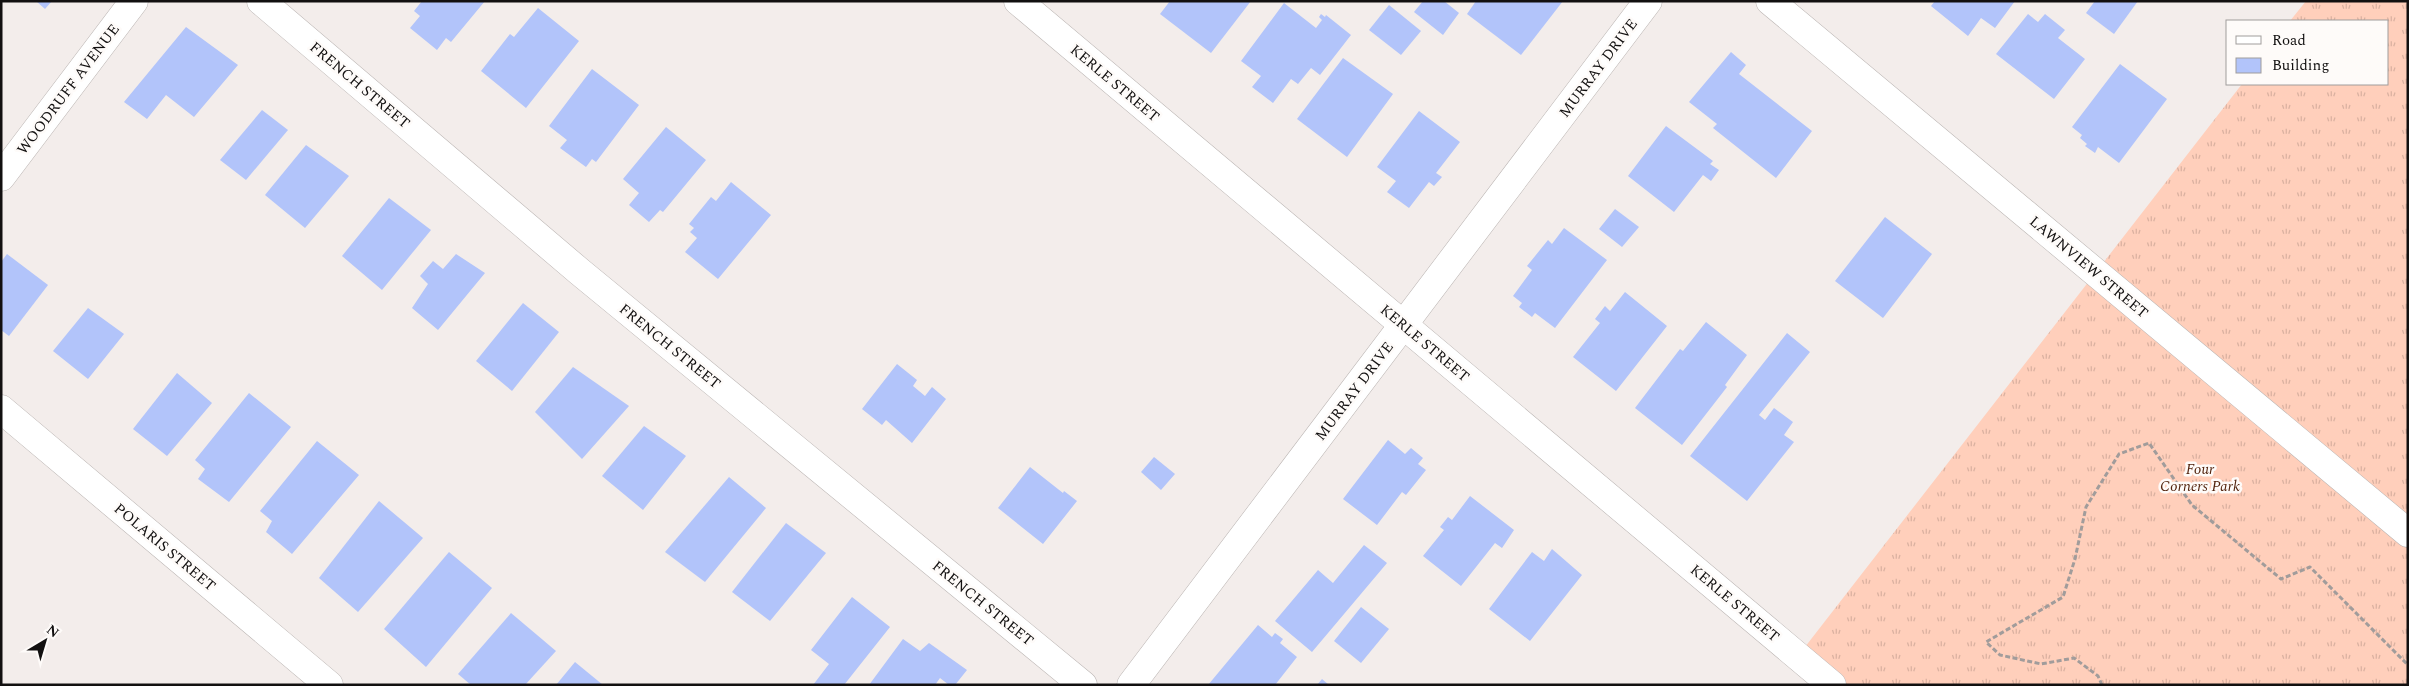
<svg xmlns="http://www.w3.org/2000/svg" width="2409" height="686" viewBox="0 0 2409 686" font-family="Spectral,serif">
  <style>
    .grass { fill: url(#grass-tufts) }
    .building { fill: #b2c4fa }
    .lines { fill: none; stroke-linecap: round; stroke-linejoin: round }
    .minor-casing { stroke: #bab4b2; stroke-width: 29 }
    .path { stroke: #a19c9b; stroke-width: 3; stroke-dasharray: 5 2.5; stroke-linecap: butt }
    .minor { stroke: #fff; stroke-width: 28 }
    .labels { text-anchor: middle; stroke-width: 5; stroke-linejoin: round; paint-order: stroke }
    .street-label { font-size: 15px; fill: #121010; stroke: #fefbf9 }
    .park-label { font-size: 15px; font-style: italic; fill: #53240e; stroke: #fefbf9 }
  </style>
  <defs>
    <pattern id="grass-tufts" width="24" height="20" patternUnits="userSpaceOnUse" patternTransform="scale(1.25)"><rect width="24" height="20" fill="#ffcfbb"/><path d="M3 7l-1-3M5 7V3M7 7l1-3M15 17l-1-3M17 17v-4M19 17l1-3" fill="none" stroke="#dab1a0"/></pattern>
  </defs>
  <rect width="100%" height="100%" fill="#f3edeb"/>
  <!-- grass -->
  <path class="grass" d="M2306 1H2408V685H1832L1798 656 2242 84H2388V21H2290Z"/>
  <!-- building -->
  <g class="building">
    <path d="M36 1H52L45 9Z"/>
    <path d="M422 1H485L451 42 446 38 437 50 410 28 420 16 414 11Z"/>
    <path d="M1170 1H1251L1211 53 1160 14Z"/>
    <path d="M1423 1H1444L1459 13 1443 35 1414 12Z"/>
    <path d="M1476 1H1563L1521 55 1467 14Z"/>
    <path d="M1935 1H2015L1995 28 1981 18 1968 36 1931 6Z"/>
    <path d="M2095 1H2138L2114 34 2086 13Z"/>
    <path d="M1284 3 1316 28 1322 20 1319 17 1321 14 1325 17 1326 15 1351 35 1320 75 1311 68 1298 84 1291 79 1273 103 1252 87 1261 76 1241 61Z"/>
    <path d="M1389 5 1421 31 1401 55 1369 30Z"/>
    <path d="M538 8 579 41 526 108 481 71 510 34 514 37Z"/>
    <path d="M2028 14 2038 22 2045 14 2065 30 2058 38 2085 59 2054 99 1996 54Z"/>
    <path d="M186 27 238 65 194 117 166 95 147 119 124 102Z"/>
    <path d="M1731 52 1746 65 1739 74 1812 131 1776 178 1713 128 1717 124 1689 102Z"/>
    <path d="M1343 58 1393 94 1347 157 1297 119Z"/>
    <path d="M2120 64 2167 99 2119 163 2098 147 2095 153 2085 146 2087 144 2080 138 2082 135 2072 127Z"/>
    <path d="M592 69 639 105 596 162 592 159 586 167 560 148 567 140 549 126Z"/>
    <path d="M262 110 288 130 246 180 220 160Z"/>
    <path d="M1419 111 1460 142 1436 173 1442 177 1434 186 1429 182 1409 208 1387 192 1396 181 1377 167Z"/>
    <path d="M1666 126 1713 161 1710 164 1719 170 1711 181 1703 175 1674 212 1628 176Z"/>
    <path d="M666 127 706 160 663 212 660 210 649 222 629 205 639 193 623 179Z"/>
    <path d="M306 145 349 176 305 228 265 195Z"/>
    <path d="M731 182 771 215 718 279 685 252 697 238 690 232 694 228 689 224 711 197 716 201Z"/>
    <path d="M389 198 431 230 382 290 342 256Z"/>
    <path d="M1615 209 1639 227 1622 247 1599 229Z"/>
    <path d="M1885 217 1932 254 1883 318 1835 281Z"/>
    <path d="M1564 228 1607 260 1555 328 1535 313 1532 317 1519 307 1522 303 1513 296 1532 270 1527 266 1548 240 1552 244Z"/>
    <path d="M7 254 48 285 9 336 1 330V262Z"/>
    <path d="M456 254 485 273 438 330 412 308 428 284 420 276 433 261 443 269Z"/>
    <path d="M1625 292 1667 326 1616 391 1573 357 1600 323 1595 319 1605 306 1610 311Z"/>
    <path d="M523 303 559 332 512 391 476 361Z"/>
    <path d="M88 308 124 334 88 379 53 351Z"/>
    <path d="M1706 322 1747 355 1725 385 1727 387 1682 445 1635 408 1680 349 1683 351Z"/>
    <path d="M1787 333 1810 352 1759 415 1765 420 1774 408 1793 422 1784 435 1794 442 1747 501 1690 456Z"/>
    <path d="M897 364 917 380 913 386 925 396 932 387 946 399 912 443 886 420 882 425 862 409Z"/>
    <path d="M573 367 629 406 582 459 535 412Z"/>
    <path d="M177 373 212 403 167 456 133 429Z"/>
    <path d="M249 393 291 427 229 502 198 479 205 469 195 460Z"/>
    <path d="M644 426 686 456 643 510 602 476Z"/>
    <path d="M1388 440 1405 454 1411 448 1423 458 1418 464 1426 470 1406 495 1402 492 1377 525 1343 499Z"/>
    <path d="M317 441 359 475 292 554 266 532 272 521 260 511Z"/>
    <path d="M1154 457 1175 474 1161 490 1141 472Z"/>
    <path d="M1030 467 1063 493 1064 491 1077 501 1043 544 998 508Z"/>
    <path d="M729 477 766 508 705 582 665 552Z"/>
    <path d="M1470 496 1514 530 1502 548 1495 543 1461 586 1423 556 1444 530 1440 527 1448 517 1452 520Z"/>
    <path d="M379 501 423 538 358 612 319 578Z"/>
    <path d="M786 523 826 553 770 621 732 592Z"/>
    <path d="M1364 545 1387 563 1312 652 1275 621 1318 570 1333 583Z"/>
    <path d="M1552 549 1582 575 1530 641 1489 609 1532 552 1544 561Z"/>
    <path d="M449 552 492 588 426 667 384 629Z"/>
    <path d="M852 597 890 627 844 685H813L829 664 811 650Z"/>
    <path d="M1361 607 1389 629 1361 663 1334 641Z"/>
    <path d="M511 613 556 651 525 685H471L458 674Z"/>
    <path d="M1258 625 1272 637 1275 633 1283 639 1280 643 1297 657 1275 685H1208Z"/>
    <path d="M903 639 920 651 929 643 967 670 955 685H949L940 678 935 685H869Z"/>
    <path d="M575 662 603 685H556Z"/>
    <path d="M1322 679 1329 685H1317Z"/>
  </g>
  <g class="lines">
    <!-- minor casing -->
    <g class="minor-casing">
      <g id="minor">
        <path d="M261 1 580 272 1083 685"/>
        <path d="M1018 1 1832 685"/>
        <path d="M1770 1 2408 533"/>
        <path d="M1 177 134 1"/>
        <path d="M1 409 329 685"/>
        <path d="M1131 685 1648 1"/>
      </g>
    </g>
    <!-- path -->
    <path class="path" d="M2102 685 2098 676 2074 658 2041 664 2000 655 1986 642 2063 597 2075 559 2086 507 2119 454 2149 443 2192 505 2281 579 2310 567 2408 665"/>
    <!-- minor -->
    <use href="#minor" class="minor"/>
  </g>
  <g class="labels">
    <!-- street labels -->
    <g class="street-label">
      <text transform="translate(1598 68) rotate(-53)" y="5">MURRAY DRIVE</text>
      <text transform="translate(1115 83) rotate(40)" y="5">KERLE STREET</text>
      <text transform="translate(360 85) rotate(40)" y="5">FRENCH STREET</text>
      <text transform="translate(68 89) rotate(-53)" y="5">WOODRUFF AVENUE</text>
      <text transform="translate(2089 267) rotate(40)" y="5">LAWNVIEW STREET</text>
      <text transform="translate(1425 343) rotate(40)" y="5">KERLE STREET</text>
      <text transform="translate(670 346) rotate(39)" y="5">FRENCH STREET</text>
      <text transform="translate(1354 391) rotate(-53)" y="5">MURRAY DRIVE</text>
      <text transform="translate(165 547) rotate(40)" y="5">POLARIS STREET</text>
      <text transform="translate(983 603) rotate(39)" y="5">FRENCH STREET</text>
      <text transform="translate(1735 603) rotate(40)" y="5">KERLE STREET</text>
    </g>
    <!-- park labels -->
    <g class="park-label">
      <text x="2200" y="474">Four<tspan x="2200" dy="17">Corners Park</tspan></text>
    </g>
  </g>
  <!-- border -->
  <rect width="2409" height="686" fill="none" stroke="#121010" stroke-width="5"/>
  <!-- legend -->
  <rect x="2226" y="20" width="162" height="65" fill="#fefbf9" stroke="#a09d9c"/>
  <rect x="2236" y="36" width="25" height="8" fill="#ffffff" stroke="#a09d9c"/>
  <text x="2272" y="45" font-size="15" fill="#121010">Road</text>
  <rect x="2236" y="58" width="25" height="15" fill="#b2c4fa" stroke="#a09d9c"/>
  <text x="2272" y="70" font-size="15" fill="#121010">Building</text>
  <!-- north arrow -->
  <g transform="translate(45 641) rotate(38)" stroke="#fefbf9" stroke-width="4" paint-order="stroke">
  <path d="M0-4L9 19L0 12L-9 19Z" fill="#121010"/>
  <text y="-8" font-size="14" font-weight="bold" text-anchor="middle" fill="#121010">N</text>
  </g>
</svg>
